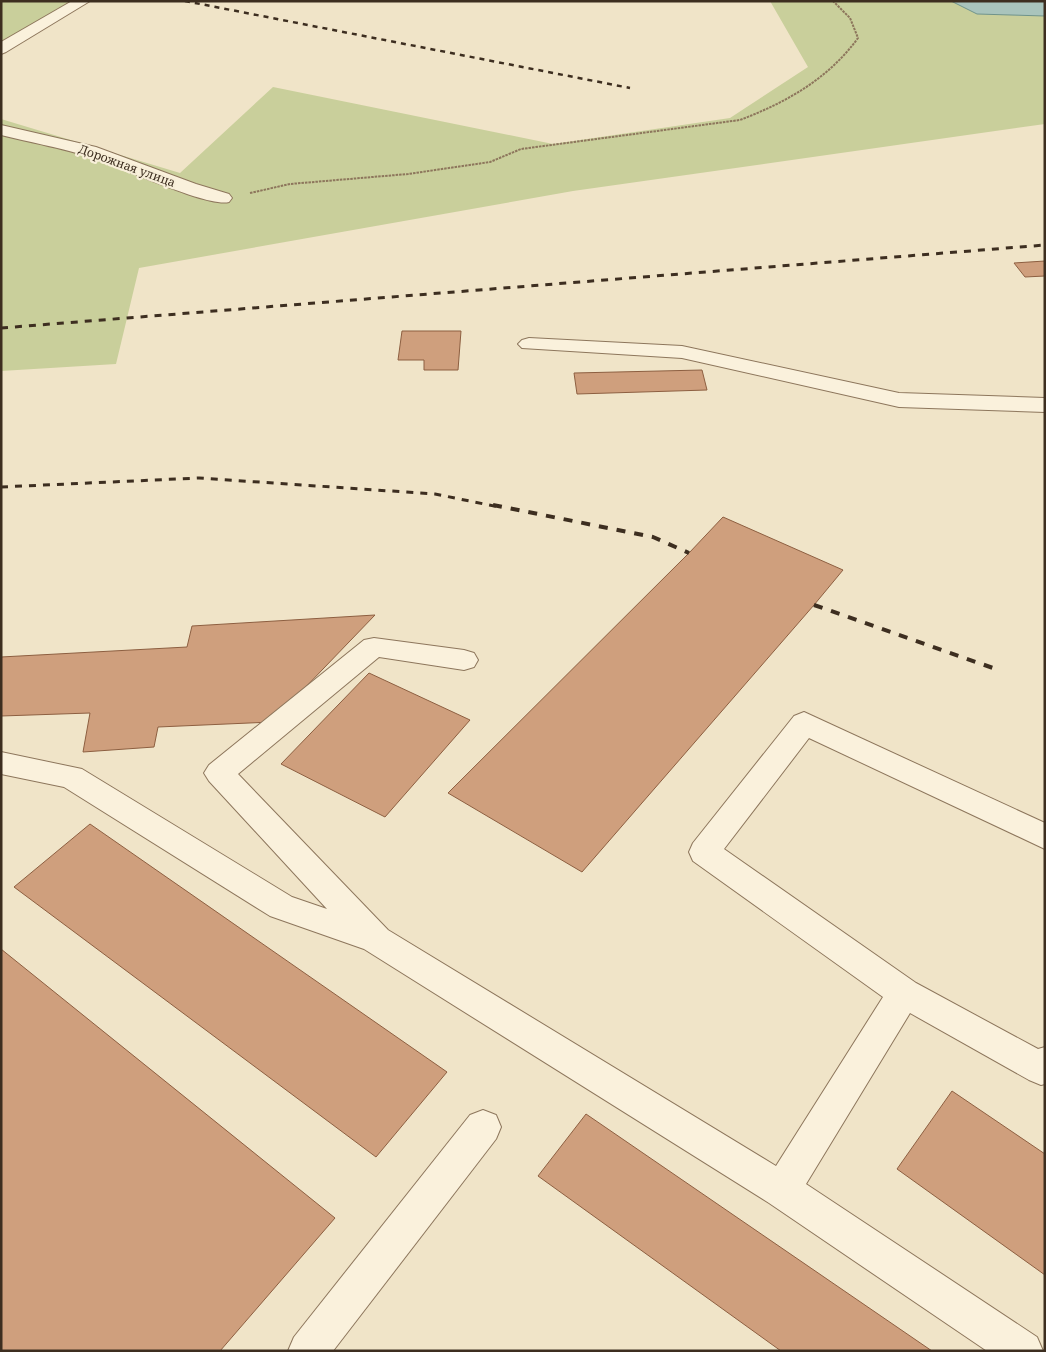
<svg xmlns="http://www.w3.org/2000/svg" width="1046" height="1352" viewBox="0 0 1046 1352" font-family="'Noto Serif',serif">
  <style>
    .green { fill: #c9cf9b }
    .water { fill: #a9c4bc; stroke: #6f938a }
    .building { fill: #cf9f7d; stroke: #8d5f41 }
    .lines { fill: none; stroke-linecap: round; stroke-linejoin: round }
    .minor-casing { stroke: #8d765c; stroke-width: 2 }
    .path { stroke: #8d765c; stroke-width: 2; stroke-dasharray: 2.5 1; stroke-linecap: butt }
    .minor { fill: #faf1dc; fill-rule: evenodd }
    .rail-far2 { stroke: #3d2e20; stroke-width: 2.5; stroke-dasharray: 5 5; stroke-linecap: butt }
    .rail-far1 { stroke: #3d2e20; stroke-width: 3; stroke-dasharray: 7 7; stroke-linecap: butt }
    .rail { stroke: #3d2e20; stroke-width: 4; stroke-dasharray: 9 9; stroke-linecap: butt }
    .labels { text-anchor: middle; stroke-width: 4.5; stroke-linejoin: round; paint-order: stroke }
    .far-street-label { font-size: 12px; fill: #3d2e20; stroke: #f7eed8 }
  </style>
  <rect width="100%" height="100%" fill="#f0e4c8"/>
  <!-- green -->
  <g class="green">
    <path d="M1 1H74L1 53Z"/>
    <path d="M770 1H951L977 14 1045 16V124L573 191 139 268 116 364 1 371V119L180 173 273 87 553 144 730 118 808 67Z"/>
  </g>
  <!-- water -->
  <path class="water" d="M951 1H1045V16L977 14Z"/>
  <!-- building -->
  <g class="building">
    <path d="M1045 261V276L1025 277 1014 263Z"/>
    <path d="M402 331H461L458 370H424V360H398Z"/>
    <path d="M702 370 707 390 577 394 574 373Z"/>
    <path d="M723 517 843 570 814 605 582 872 448 793 689 553Z"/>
    <path d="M375 615 272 722 158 727 154 747 83 752 90 713 1 716V657L187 647 192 626Z"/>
    <path d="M369 673 470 720 385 817 281 764Z"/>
    <path d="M90 824 447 1072 376 1157 14 887Z"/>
    <path d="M1 949 335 1218 220 1351H1Z"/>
    <path d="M952 1091 1045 1154V1275L897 1169Z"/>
    <path d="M586 1114 932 1351H781L538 1176Z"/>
  </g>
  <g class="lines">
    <!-- minor casing -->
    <g class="minor-casing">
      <g id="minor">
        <path d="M72 1H90L6 52 1 54V42Z"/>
        <path d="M1 125 96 147 196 184 229 194 232 198 229 202C207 208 113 163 84 155 57 147 29 142 1 135Z"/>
        <path d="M529 338 682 346 899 393 1045 398V412L899 407 682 358 522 348 518 344 522 340Z"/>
        <path d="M374 638 464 650 474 653 478 660 474 667 464 670 379 657 238 774 388 930 776 1166 883 997 693 861 689 852 693 843 794 716 804 712 1045 823V849L809 738 724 849 916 983 1038 1049 1045 1047V1084L1041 1085 1029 1080 910 1013 806 1184 1037 1337 1043 1351H987L769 1203 364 949 270 916 64 787 1 774V752L82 769 292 897 327 909 209 781 204 773 209 765 364 640Z"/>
        <path d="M483 1110 496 1115 501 1127 496 1139 333 1351H288L294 1337 470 1115Z"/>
      </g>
    </g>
    <!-- path -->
    <path class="path" d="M250 193 290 184 408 174 490 162 521 149 740 120C787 102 828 79 858 38L850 18 833 1"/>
    <!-- minor -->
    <use href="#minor" class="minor"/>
    <!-- rail-far2 -->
    <path class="rail-far2" d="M185 1 630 88"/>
    <!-- rail-far1 -->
    <g class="rail-far1">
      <path d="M1 328 1045 245"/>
      <path d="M1 487 199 478 435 494 499 507"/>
    </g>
    <!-- rail -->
    <g class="rail">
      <path d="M493 505 653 537 689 553"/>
      <path d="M814 605 993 668"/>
    </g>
  </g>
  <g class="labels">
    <!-- far-street labels -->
    <g class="far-street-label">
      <text transform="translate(127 166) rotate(20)" y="4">Дорожная улица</text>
    </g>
  </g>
  <!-- border -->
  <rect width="1046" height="1352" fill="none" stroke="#3d2e20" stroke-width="5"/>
</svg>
